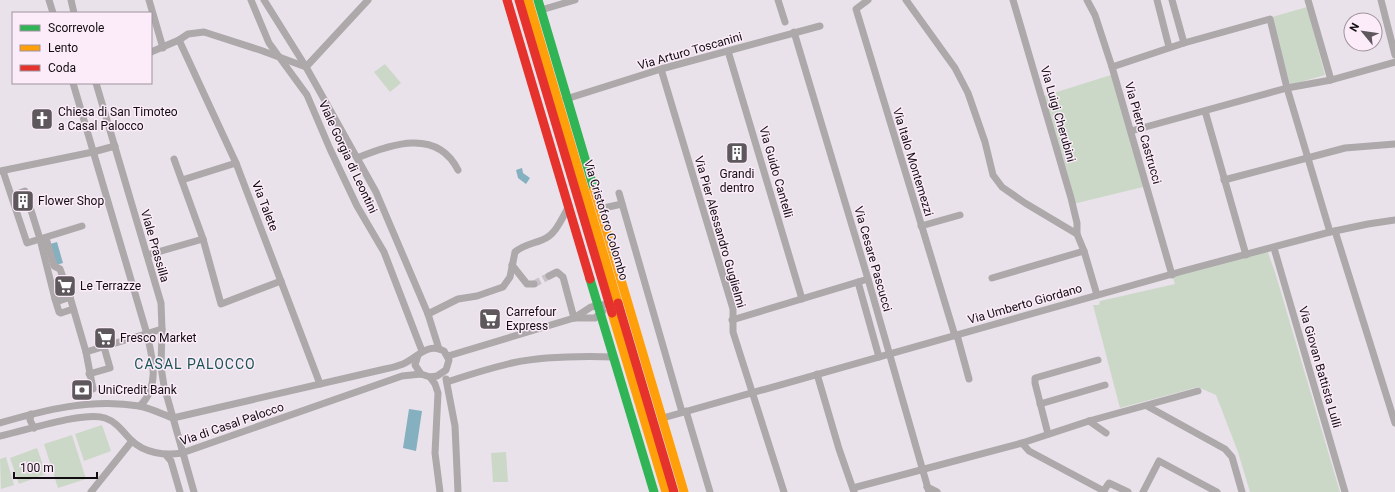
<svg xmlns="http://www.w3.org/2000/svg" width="1395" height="492" viewBox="0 0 1395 492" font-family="Roboto,sans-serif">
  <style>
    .green { fill: #cbd8c8 }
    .water { fill: #84b0c0 }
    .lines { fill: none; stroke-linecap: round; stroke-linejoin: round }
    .street-tunnel { stroke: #cac2c9; stroke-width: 7; stroke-dasharray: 7 3.5; stroke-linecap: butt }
    .street { stroke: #ada8aa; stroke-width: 7 }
    .fast { stroke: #30b455; stroke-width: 9 }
    .slow { stroke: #ff9f0a; stroke-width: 9 }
    .jam { stroke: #e5322d; stroke-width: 9 }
    .labels { text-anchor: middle; stroke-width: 3; stroke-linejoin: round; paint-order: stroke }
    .street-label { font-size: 12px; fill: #120d11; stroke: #fcecfa }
    .poi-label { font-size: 12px; fill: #120d11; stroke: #fcecfa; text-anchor: start }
    .quarter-label { font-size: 14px; letter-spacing: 1px; fill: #195552; stroke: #fcecfa }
  </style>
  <rect width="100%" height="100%" fill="#eae2ea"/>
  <!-- green -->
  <g class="green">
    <path d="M1307 7 1325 75 1290 85 1272 17Z"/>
    <path d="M385 64 401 83 390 92 374 72Z"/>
    <path d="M1114 74 1147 186 1073 204 1041 97Z"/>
    <path d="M1267 250 1275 272 1340 492H1250L1238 452 1216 395 1198 387 1120 408 1093 305H1099L1100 301 1175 284 1172 275Z"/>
    <path d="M102 425 111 451 84 461 75 434Z"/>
    <path d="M72 435 86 479 58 488 44 444Z"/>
    <path d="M37 448 46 474 19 484 10 458Z"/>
    <path d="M506 452 508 482H493L491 453Z"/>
    <path d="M6 457 14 485 1 489 0 459Z"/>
  </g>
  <!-- water -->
  <g class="water">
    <path d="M522 168 523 173 530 178 526 184 518 178 516 170Z"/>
    <path d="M57 242 63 263 56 265 50 244Z"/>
    <path d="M409 409 422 411 416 451 403 448Z"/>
  </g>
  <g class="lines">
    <!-- street-tunnel -->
    <path class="street-tunnel" d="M534 284 549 276"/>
    <!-- street -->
    <g class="street">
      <path d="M49 0 53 13"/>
      <path d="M71 0 74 13"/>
      <path d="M149 0 163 48"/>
      <path d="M251 0 269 43 307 95 330 149 357 206 384 252 422 351"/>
      <path d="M264 0 306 67 376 192 428 314 439 349"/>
      <path d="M778 0 785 22"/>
      <path d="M868 0 856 9 955 336"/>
      <path d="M906 0 955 68 968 93 985 142 993 175 1002 187 1025 203 1077 234 1084 251 1097 295"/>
      <path d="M1013 0 1071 198 1077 223V234"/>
      <path d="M1087 0 1095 15 1112 67 1172 275"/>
      <path d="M1157 0 1169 47"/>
      <path d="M1172 0 1184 43"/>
      <path d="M1308 0 1331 80"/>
      <path d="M1381 0 1395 55"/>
      <path d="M541 10 575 0"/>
      <path d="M794 32 868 279 929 492"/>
      <path d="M179 40 236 163 320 384"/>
      <path d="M728 51 802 299"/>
      <path d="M151 52 179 40 188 34 204 32 260 50 306 67 368 0"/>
      <path d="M1112 67 1184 43 1270 19 1287 88 1330 232"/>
      <path d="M661 69 733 309V332L784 492"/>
      <path d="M73 83 147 334C153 360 160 386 140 406"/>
      <path d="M96 83 161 303 162 329 161 367 164 386 194 492"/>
      <path d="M566 99 661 69 820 26"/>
      <path d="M1205 111 1246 255"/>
      <path d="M1131 131 1287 88 1331 80 1395 62"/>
      <path d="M357 158C391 144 437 128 458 170"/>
      <path d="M174 159 203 239 221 304 281 281"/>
      <path d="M0 171 93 152 115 146"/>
      <path d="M3 171 27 243 40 239 25 191 12 196"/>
      <path d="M182 180 236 163"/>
      <path d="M1224 180 1345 148 1395 144"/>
      <path d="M619 193 682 412"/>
      <path d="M599 209 622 204"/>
      <path d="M82 226 40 239 55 299 59 301 70 297 86 352 162 329"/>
      <path d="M921 226 960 215"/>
      <path d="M1335 231 1395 423"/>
      <path d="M46 238 54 266 60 269 70 297"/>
      <path d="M1274 248 1345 492"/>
      <path d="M147 255 203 239"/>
      <path d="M512 265 527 284H534"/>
      <path d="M549 276 557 272 563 277 574 318"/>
      <path d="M992 278 1084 251"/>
      <path d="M858 282 879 357"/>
      <path d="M55 299 59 312 61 313 73 309"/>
      <path d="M428 314 458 299 477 296 503 287 510 277 515 252C523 245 532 244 542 240 556 235 562 218 569 206"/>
      <path d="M575 318H595L603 311"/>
      <path d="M732 320 868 279"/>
      <path d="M957 335 969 379"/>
      <path d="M86 352 93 389"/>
      <path d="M418 355 415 365 421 374"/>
      <path d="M448 356 574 318 591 307 613 303"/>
      <path d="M89 374 110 368 104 347"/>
      <path d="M817 374 839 449 854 492"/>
      <path d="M430 377 435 384 438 393 435 453 440 492"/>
      <path d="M446 379 455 426 458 492"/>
      <path d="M447 382C468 375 491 368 512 363 545 356 581 356 614 357"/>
      <path d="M1040 404 1105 385"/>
      <path d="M1147 406 1225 449 1232 457 1242 492"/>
      <path d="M686 411 710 492"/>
      <path d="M31 414 30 420 34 428"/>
      <path d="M663 418 1183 271 1330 232 1368 224 1395 220"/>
      <path d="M1089 421 1106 433"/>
      <path d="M0 423C44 410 92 398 139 406 150 408 162 414 173 418L385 369C391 368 398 366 403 364 417 358 427 342 444 351L449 360 446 370 437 376 430 377 421 374 402 376 182 453C165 456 144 453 131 440 123 432 117 422 105 418 83 411 25 431 0 436"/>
      <path d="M1048 434 1035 383V378L1098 360"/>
      <path d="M1022 443 1089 421 1198 391"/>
      <path d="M166 455 171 461 180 492"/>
      <path d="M927 487 937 492"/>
      <path d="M853 488 1022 443 1029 451 1104 491"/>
      <path d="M91 492 132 441"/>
      <path d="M1103 492 1109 483 1128 492"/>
      <path d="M1143 492 1159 461 1217 492"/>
    </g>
    <!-- fast -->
    <g class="fast">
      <path d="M538 0 594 189"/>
      <path d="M590 279 654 492"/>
    </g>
    <!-- slow -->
    <g class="slow">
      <path d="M528 0 618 303"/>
      <path d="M594 189 684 492"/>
      <path d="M612 313 666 492"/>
    </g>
    <!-- jam -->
    <g class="jam">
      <path d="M507 0 590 279"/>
      <path d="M519 0 612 313"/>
      <path d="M618 303 674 492"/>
    </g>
  </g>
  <!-- icons -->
  <defs>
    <g id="church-square" transform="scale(1.15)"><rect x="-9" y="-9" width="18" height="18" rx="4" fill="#5e585d" stroke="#fcecfa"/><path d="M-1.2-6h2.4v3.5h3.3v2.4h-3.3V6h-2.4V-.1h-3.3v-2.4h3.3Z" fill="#fff"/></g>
    <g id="building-square" transform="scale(1.15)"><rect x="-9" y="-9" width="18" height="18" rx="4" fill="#5e585d" stroke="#fcecfa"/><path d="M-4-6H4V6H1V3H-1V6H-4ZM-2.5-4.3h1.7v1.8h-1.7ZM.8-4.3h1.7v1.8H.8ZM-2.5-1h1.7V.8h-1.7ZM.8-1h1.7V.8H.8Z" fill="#fff"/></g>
    <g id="supermarket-square" transform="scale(1.15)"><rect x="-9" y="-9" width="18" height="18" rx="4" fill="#5e585d" stroke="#fcecfa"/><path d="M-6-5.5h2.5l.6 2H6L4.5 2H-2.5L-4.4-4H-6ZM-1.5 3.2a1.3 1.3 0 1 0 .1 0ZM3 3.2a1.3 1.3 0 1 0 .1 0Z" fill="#fff"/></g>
    <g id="bank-square" transform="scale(1.15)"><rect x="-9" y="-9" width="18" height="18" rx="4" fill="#5e585d" stroke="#fcecfa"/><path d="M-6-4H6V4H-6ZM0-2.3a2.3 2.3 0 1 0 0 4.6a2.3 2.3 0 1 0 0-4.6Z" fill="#fff"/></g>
  </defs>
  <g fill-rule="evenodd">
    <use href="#church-square" x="42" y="119"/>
    <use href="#building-square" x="737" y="153"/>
    <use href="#building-square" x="23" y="201"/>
    <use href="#supermarket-square" x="65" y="286"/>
    <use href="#supermarket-square" x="490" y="319"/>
    <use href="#supermarket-square" x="105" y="338"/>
    <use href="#bank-square" x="82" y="390"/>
  </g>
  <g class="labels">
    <!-- street labels -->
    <g class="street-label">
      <text transform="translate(690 51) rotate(-16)" y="4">Via Arturo Toscanini</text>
      <text transform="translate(1058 114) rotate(74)" y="4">Via Luigi Cherubini</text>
      <text transform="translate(1143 133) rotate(74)" y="4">Via Pietro Castrucci</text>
      <text transform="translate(348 157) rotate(65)" y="4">Viale Gorgia di Leontini</text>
      <text transform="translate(913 162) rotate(73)" y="4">Via Italo Montemezzi</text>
      <text transform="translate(776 172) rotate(74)" y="4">Via Guido Cantelli</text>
      <text transform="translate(265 206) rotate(69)" y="4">Via Talete</text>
      <text transform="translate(606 220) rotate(73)" y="4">Via Cristoforo Colombo</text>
      <text transform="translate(720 232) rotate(74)" y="4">Via Pier Alessandro Guglielmi</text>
      <text transform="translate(155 246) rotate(74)" y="4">Viale Prassilla</text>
      <text transform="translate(873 259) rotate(74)" y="4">Via Cesare Pascucci</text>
      <text transform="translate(1025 304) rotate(-16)" y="4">Via Umberto Giordano</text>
      <text transform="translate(1320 367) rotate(74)" y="4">Via Giovan Battista Lulli</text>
      <text transform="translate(232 424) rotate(-19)" y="4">Via di Casal Palocco</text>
    </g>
    <!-- poi labels -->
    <g class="poi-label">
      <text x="58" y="116">Chiesa di San Timoteo<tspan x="58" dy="14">a Casal Palocco</tspan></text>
      <text x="737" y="178" text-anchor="middle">Grandi<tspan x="737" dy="14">dentro</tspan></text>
      <text x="38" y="205">Flower Shop</text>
      <text x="80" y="290">Le Terrazze</text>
      <text x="506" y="316">Carrefour<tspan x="506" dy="14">Express</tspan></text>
      <text x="120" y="342">Fresco Market</text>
      <text x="98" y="394">UniCredit Bank</text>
    </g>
    <!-- quarter labels -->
    <g class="quarter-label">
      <text x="195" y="369">CASAL PALOCCO</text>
    </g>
  </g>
  <!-- legend -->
  <rect x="12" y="12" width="140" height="72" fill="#fcecfa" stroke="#9e939d"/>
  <rect x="20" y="25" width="20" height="6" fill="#30b455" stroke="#9e939d"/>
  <text x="48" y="32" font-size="12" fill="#120d11">Scorrevole</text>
  <rect x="20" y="45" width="20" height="6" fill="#ff9f0a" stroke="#9e939d"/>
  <text x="48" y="52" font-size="12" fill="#120d11">Lento</text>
  <rect x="20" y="65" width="20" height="6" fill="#e5322d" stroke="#9e939d"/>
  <text x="48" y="72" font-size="12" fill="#120d11">Coda</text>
  <!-- north arrow -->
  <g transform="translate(1363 32) rotate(299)"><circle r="19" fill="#fcecfa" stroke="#9e939d"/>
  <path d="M0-3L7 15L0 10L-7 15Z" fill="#5e585d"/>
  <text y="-6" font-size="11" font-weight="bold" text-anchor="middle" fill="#120d11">N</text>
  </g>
  <!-- scale -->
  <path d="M14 472v6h83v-6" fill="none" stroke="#120d11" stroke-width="2"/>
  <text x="20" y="472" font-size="12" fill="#120d11" stroke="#fcecfa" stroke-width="3" paint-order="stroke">100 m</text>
</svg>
